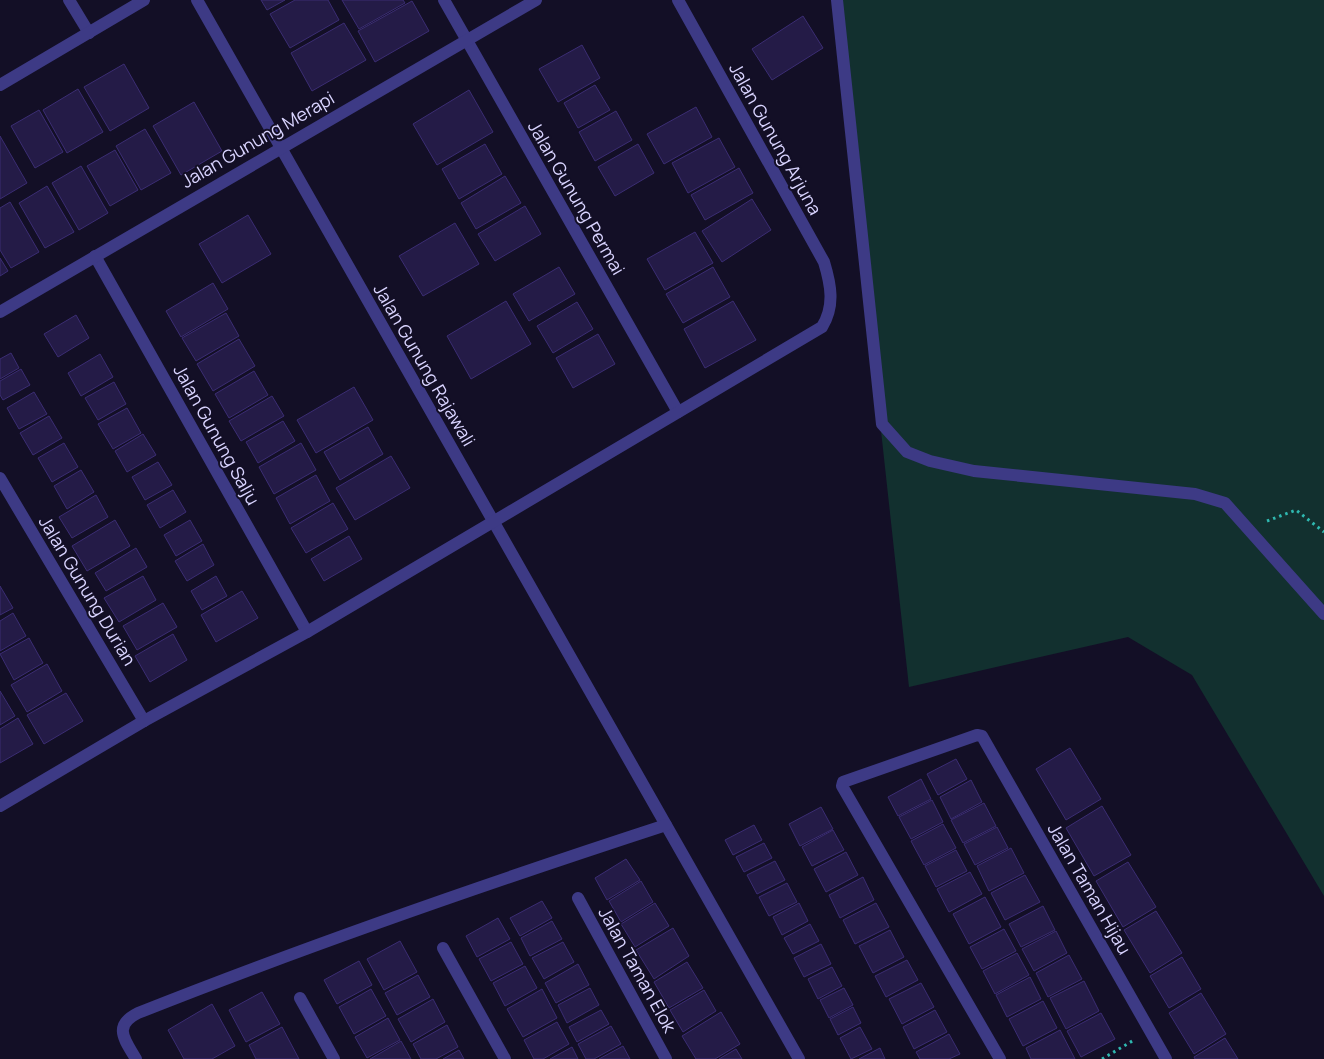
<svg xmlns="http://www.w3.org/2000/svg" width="1324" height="1059" viewBox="0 0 1324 1059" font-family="Manrope,sans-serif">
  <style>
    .green { fill: #12302f }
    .building { fill: #241b47; stroke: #3b2d73 }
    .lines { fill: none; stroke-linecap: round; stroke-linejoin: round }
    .path { stroke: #2fb8b0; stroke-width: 3; stroke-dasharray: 2.5 4; stroke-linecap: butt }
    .street { stroke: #3d3a85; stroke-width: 12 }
    .labels { text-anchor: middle; stroke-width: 4; stroke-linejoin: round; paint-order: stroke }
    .street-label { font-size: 18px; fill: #d9d4ff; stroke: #130f26 }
  </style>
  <rect width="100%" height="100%" fill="#130f26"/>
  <!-- green -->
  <path class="green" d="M834 0H1324V896L1192 675 1128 637 909 687Z"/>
  <!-- building -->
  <g class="building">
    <path d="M261 0H285L267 10Z"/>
    <path d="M295 0H328L339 20 290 48 270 14Z"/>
    <path d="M342 0H403L405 3 359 29Z"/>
    <path d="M412 1 429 31 375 62 358 31Z"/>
    <path d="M803 16 823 48 772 80 752 49Z"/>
    <path d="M344 23 366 60 312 91 291 53Z"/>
    <path d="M582 45 600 78 558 102 539 69Z"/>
    <path d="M124 64 149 108 110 131 84 87Z"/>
    <path d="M595 85 610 110 578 128 564 103Z"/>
    <path d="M78 89 103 132 67 153 43 110Z"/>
    <path d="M469 90 493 132 437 165 413 124Z"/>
    <path d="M194 102 222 151 181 175 153 126Z"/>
    <path d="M696 107 712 137 664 164 647 134Z"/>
    <path d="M39 110 63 152 35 168 11 126Z"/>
    <path d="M616 111 632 140 595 161 579 132Z"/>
    <path d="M145 129 171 173 141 190 116 146Z"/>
    <path d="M0 136 27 183 0 199Z"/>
    <path d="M719 138 735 167 688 193 672 163Z"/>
    <path d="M485 144 502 174 459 199 442 169Z"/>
    <path d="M638 144 654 173 615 196 598 167Z"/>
    <path d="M115 150 138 190 110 206 87 166Z"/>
    <path d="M81 166 108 213 79 230 52 183Z"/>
    <path d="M739 168 753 193 705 220 691 195Z"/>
    <path d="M505 176 521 203 476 229 461 203Z"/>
    <path d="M47 186 74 232 45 248 19 203Z"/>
    <path d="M752 199 771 230 722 262 702 231Z"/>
    <path d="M10 202 39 252 11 268 0 250V208Z"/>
    <path d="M525 206 541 234 495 261 478 234Z"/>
    <path d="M248 215 271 254 222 283 199 244Z"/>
    <path d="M455 223 479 264 423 296 399 256Z"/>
    <path d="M695 232 713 263 665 290 647 259Z"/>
    <path d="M0 258 8 271 0 276Z"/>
    <path d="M559 267 575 294 529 321 513 294Z"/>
    <path d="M713 267 730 297 683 323 666 294Z"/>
    <path d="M213 283 228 309 181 337 166 311Z"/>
    <path d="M506 301 531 344 471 379 447 336Z"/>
    <path d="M733 301 756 340 705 368 684 329Z"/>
    <path d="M577 302 593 329 553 353 537 326Z"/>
    <path d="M226 313 239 336 196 361 182 338Z"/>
    <path d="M76 315 89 338 58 357 44 334Z"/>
    <path d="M598 334 615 364 573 388 556 358Z"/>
    <path d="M239 339 255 366 213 391 197 364Z"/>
    <path d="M11 353 19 368 0 379V359Z"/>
    <path d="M100 354 113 377 81 396 68 373Z"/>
    <path d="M21 369 30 385 3 400 0 395V381Z"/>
    <path d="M254 371 268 395 229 418 215 394Z"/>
    <path d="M114 382 126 404 98 420 85 398Z"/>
    <path d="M354 387 373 420 316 453 297 420Z"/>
    <path d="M34 392 47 414 19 429 7 408Z"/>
    <path d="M272 396 284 416 241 441 229 421Z"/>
    <path d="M127 408 141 433 113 449 98 424Z"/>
    <path d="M49 416 62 438 33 455 20 433Z"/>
    <path d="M283 421 295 441 258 463 246 442Z"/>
    <path d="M368 427 383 454 340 480 324 452Z"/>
    <path d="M143 434 156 455 127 472 115 451Z"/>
    <path d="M64 443 78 467 52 482 38 458Z"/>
    <path d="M301 443 316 470 274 494 259 467Z"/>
    <path d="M391 456 410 488 355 520 336 488Z"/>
    <path d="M158 462 172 485 145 500 132 477Z"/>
    <path d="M81 470 94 492 67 509 54 486Z"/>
    <path d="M316 475 330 501 290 524 276 498Z"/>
    <path d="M173 490 186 512 160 528 147 505Z"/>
    <path d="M96 495 108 517 72 538 59 517Z"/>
    <path d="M333 503 348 529 306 553 291 528Z"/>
    <path d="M115 520 130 546 87 571 72 546Z"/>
    <path d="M190 520 202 541 176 556 164 535Z"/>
    <path d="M349 536 362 559 324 581 311 559Z"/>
    <path d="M203 544 214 565 187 581 175 561Z"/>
    <path d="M136 548 147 567 106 591 95 573Z"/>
    <path d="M143 576 156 600 119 622 104 598Z"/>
    <path d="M216 576 227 596 202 610 191 591Z"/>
    <path d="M0 586 13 608 0 615Z"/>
    <path d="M242 591 258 618 216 642 201 615Z"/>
    <path d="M163 603 177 627 137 650 123 626Z"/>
    <path d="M13 613 26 636 0 651V621Z"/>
    <path d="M173 634 187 660 150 682 135 656Z"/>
    <path d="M29 638 43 663 14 680 0 654Z"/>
    <path d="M47 664 62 691 27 712 11 685Z"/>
    <path d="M0 691 15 716 0 725Z"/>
    <path d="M66 693 83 721 44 744 27 715Z"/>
    <path d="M18 718 33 744 0 763V729Z"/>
    <path d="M1070 748 1101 799 1066 820 1036 769Z"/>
    <path d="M956 759 967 779 938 795 927 774Z"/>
    <path d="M921 779 931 799 898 816 888 797Z"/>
    <path d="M971 780 982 802 951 819 940 797Z"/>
    <path d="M932 800 943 822 911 839 899 817Z"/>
    <path d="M984 803 996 826 963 843 951 820Z"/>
    <path d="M1102 806 1131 855 1094 876 1066 828Z"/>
    <path d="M821 807 833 829 800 846 789 824Z"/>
    <path d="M943 824 956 848 924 865 911 841Z"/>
    <path d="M754 825 762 840 733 855 725 840Z"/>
    <path d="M997 827 1008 848 975 865 964 844Z"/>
    <path d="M833 830 844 850 812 866 802 847Z"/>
    <path d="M764 843 772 858 744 872 736 857Z"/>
    <path d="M1011 848 1024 873 989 891 977 866Z"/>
    <path d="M956 850 967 871 936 887 925 866Z"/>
    <path d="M846 852 858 875 826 892 814 869Z"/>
    <path d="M626 859 640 880 607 900 595 878Z"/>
    <path d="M775 861 785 880 757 894 747 875Z"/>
    <path d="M1128 862 1156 907 1123 927 1096 881Z"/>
    <path d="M970 872 982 894 949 912 937 889Z"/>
    <path d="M1025 875 1040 902 1005 920 991 893Z"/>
    <path d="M863 877 874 900 840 918 829 895Z"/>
    <path d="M641 881 653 902 621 922 609 901Z"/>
    <path d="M787 883 797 902 769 916 759 897Z"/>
    <path d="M985 897 1001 927 969 944 953 914Z"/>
    <path d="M542 901 552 918 520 936 510 918Z"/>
    <path d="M655 903 669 926 635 947 621 924Z"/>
    <path d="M799 903 808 921 782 935 773 917Z"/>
    <path d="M876 903 889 927 855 944 843 920Z"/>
    <path d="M1043 906 1055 930 1021 947 1009 924Z"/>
    <path d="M1156 911 1182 953 1150 973 1124 930Z"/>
    <path d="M498 918 510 939 477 957 466 936Z"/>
    <path d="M552 921 562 939 530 956 521 938Z"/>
    <path d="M810 924 819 941 793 954 784 938Z"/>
    <path d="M673 928 689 956 654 979 636 950Z"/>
    <path d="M1004 929 1016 951 982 969 970 947Z"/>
    <path d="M890 930 904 957 873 973 859 946Z"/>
    <path d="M1056 931 1067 953 1034 971 1022 949Z"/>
    <path d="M400 941 417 972 384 990 367 959Z"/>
    <path d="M511 942 523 964 491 981 479 959Z"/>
    <path d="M563 942 574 962 544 979 532 958Z"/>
    <path d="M821 944 831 964 804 977 794 958Z"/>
    <path d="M1017 953 1029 975 995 994 983 971Z"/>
    <path d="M1069 955 1082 979 1048 997 1036 973Z"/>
    <path d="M1182 957 1201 989 1169 1008 1150 976Z"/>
    <path d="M907 960 918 980 886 997 875 976Z"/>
    <path d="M359 961 372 985 337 1004 324 980Z"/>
    <path d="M687 962 703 988 669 1008 654 982Z"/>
    <path d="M578 964 589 985 556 1003 545 983Z"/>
    <path d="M525 966 537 988 505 1006 493 983Z"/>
    <path d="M832 967 842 986 818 999 808 979Z"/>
    <path d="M418 975 430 997 397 1015 385 993Z"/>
    <path d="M1030 977 1041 999 1007 1017 996 995Z"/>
    <path d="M1084 981 1099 1011 1066 1029 1050 998Z"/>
    <path d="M921 983 934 1007 902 1024 889 999Z"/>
    <path d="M590 988 599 1005 567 1023 558 1005Z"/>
    <path d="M844 988 853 1005 829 1018 820 1000Z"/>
    <path d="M371 989 386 1016 354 1034 339 1007Z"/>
    <path d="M542 989 557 1018 523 1037 507 1009Z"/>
    <path d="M704 990 716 1011 683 1032 670 1010Z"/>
    <path d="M262 992 280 1024 246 1042 229 1010Z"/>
    <path d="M1201 993 1226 1034 1194 1054 1169 1013Z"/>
    <path d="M433 999 445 1022 411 1042 398 1019Z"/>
    <path d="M1043 1001 1057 1028 1023 1046 1009 1019Z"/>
    <path d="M212 1004 235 1046 212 1059H184L168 1030Z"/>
    <path d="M853 1007 861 1023 838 1035 830 1019Z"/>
    <path d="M601 1010 609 1024 577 1042 569 1027Z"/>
    <path d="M935 1010 947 1032 914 1049 903 1027Z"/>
    <path d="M721 1012 740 1044 715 1059H696L682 1036Z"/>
    <path d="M1101 1013 1115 1039 1081 1057 1067 1031Z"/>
    <path d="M388 1018 400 1040 367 1058 355 1037Z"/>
    <path d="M557 1022 569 1044 543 1059H534L524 1040Z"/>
    <path d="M447 1025 458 1047 436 1059H421L413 1044Z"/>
    <path d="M611 1026 621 1044 594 1059H586L578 1044Z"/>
    <path d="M282 1027 299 1059H256L249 1045Z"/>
    <path d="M860 1027 872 1049 851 1059 840 1038Z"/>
    <path d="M1060 1030 1075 1059H1031L1026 1048Z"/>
    <path d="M949 1034 960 1054 949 1059H920L916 1052Z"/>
    <path d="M1225 1038 1238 1059H1195L1194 1057Z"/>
    <path d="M401 1041 411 1059H370Z"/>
    <path d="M623 1046 630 1059H599Z"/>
    <path d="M572 1047 578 1059H550Z"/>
    <path d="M880 1048 885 1059H859Z"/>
    <path d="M736 1049 742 1059H719Z"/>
    <path d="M459 1050 464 1059H443Z"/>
  </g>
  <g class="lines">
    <!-- path -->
    <g class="path">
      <path d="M1267 521 1296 510 1324 532"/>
      <path d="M1102 1059 1134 1040"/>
    </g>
    <!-- street -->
    <g class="street">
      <path d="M69 0 89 33"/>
      <path d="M197 0 799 1059"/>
      <path d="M444 0 678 412"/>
      <path d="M837 0 882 424 907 452 930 461 974 471 1195 494 1225 503 1324 614"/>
      <path d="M0 85 144 0"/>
      <path d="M95 256 307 632"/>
      <path d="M0 312 536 0"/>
      <path d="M0 478 144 721"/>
      <path d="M0 806 144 721 307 632 822 327C835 306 831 285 824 262L678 0"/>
      <path d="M578 898 666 1059"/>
      <path d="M443 948 505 1059"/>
      <path d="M300 998 334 1059"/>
      <path d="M136 1059C125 1040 112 1026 138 1013 312 944 488 883 666 825"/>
      <path d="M1000 1059 842 786 843 782 977 735 982 736 1166 1059"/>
    </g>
  </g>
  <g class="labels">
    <!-- street labels -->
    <g class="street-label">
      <text transform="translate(775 139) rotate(61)" y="6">Jalan Gunung Arjuna</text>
      <text transform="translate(258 140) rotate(-30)" y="6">Jalan Gunung Merapi</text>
      <text transform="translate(576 198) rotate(60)" y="6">Jalan Gunung Permai</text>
      <text transform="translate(424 365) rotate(60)" y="6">Jalan Gunung Rajawali</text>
      <text transform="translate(216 435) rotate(61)" y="6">Jalan Gunung Salju</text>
      <text transform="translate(87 591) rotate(59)" y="6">Jalan Gunung Durian</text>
      <text transform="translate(1089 889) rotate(60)" y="6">Jalan Taman Hijau</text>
      <text transform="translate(637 970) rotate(61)" y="6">Jalan Taman Elok</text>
    </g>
  </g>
</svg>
